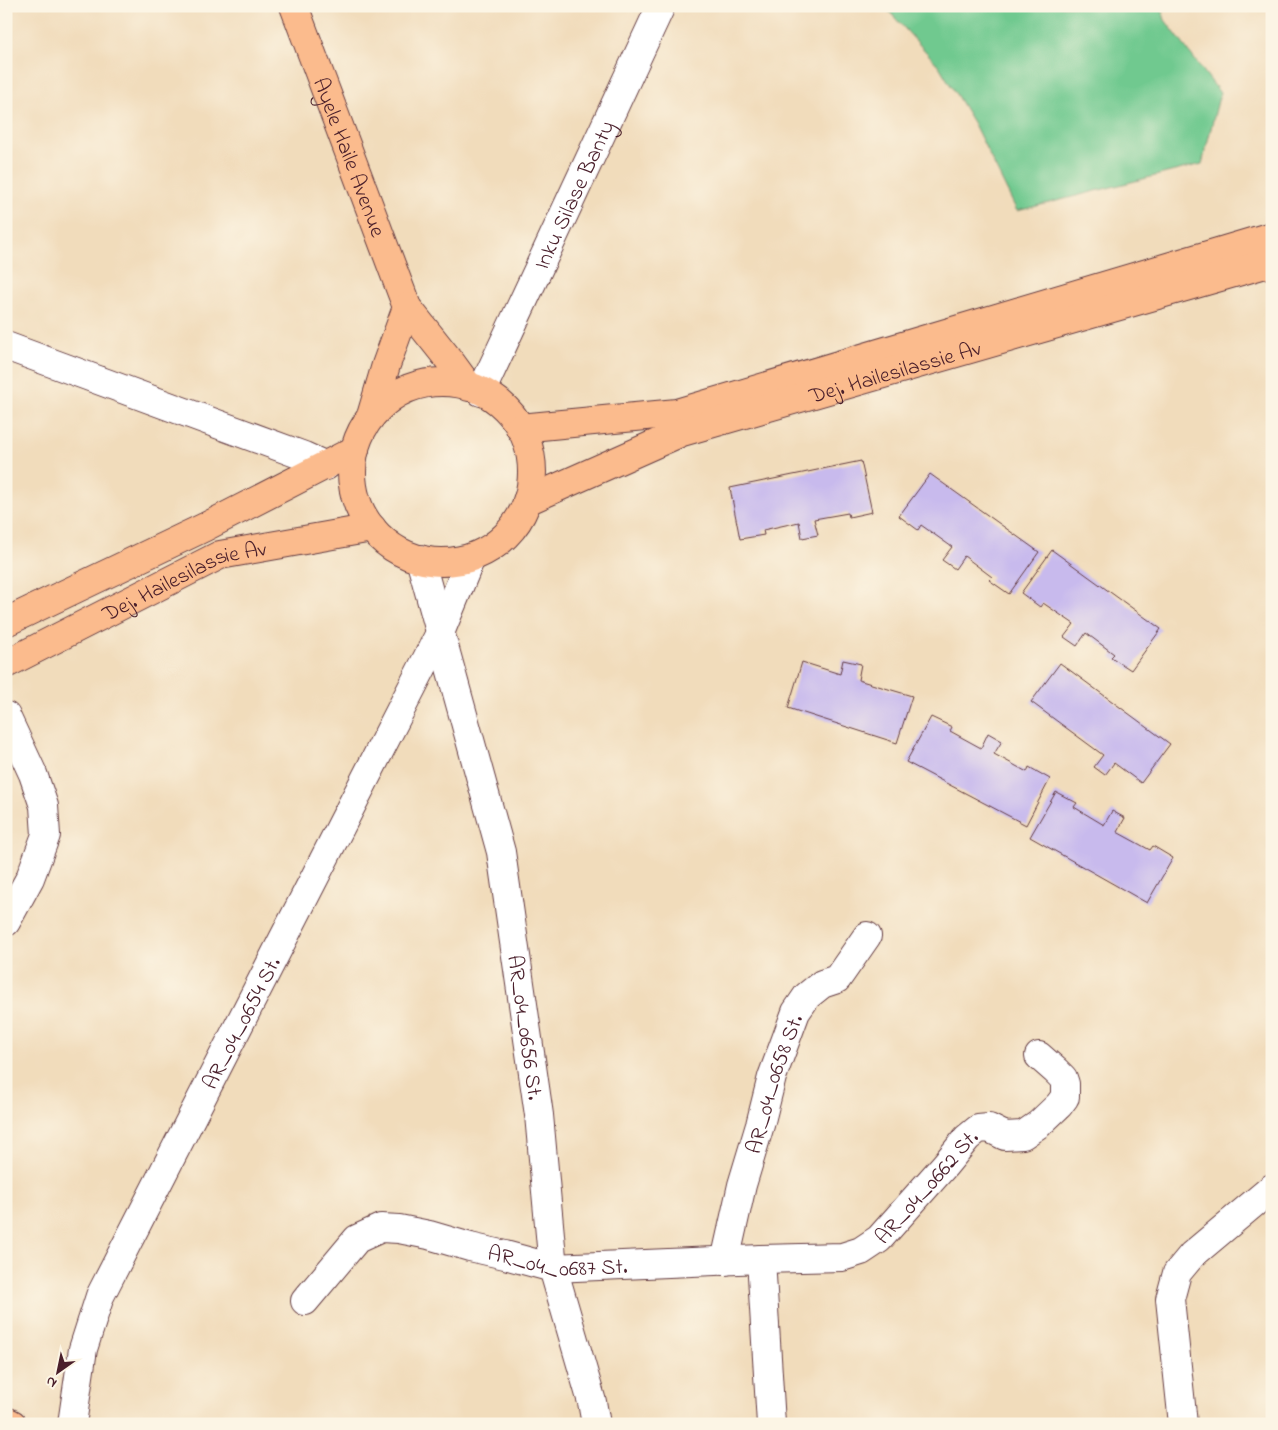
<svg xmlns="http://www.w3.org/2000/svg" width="1278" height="1430" viewBox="0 0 1278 1430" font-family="'Indie Flower',sans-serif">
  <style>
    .green { fill: #70c98f; stroke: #5d745d }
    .building { fill: #c8baed }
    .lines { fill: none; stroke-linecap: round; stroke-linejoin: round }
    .minor-casing { stroke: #633b41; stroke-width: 30 }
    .major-casing { stroke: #633b41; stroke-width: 30 }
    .minor { stroke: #fff; stroke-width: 28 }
    .major { stroke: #fbbb8d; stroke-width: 28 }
    .labels { text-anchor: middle; stroke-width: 5; stroke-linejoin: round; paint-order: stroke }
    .street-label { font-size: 22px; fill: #4a1f2b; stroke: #fcf5e5 }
  </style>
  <rect width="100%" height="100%" fill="#fcf5e5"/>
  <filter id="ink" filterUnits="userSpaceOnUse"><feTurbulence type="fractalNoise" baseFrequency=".02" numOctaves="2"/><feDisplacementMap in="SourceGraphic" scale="10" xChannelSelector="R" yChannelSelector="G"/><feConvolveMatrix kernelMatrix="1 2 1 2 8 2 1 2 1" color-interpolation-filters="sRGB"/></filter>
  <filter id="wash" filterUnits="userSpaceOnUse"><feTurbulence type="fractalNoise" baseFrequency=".0096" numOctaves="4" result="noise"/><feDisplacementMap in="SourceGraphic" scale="20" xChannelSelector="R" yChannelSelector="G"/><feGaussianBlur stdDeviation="1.12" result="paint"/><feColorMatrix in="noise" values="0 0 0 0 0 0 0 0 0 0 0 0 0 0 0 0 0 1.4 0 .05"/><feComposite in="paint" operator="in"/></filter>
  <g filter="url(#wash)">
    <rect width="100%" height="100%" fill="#f1dcbb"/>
    <!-- green -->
    <path class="green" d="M877 6H1161L1165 20 1220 93 1202 164 1017 211 974 124 939 66 885 7Z"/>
    <g id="blocks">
      <!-- building -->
      <g class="building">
        <path d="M861 461 872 512 849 517 848 513 814 519 818 535 802 538 799 522 763 530 764 535 740 539 730 488Z"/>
        <path d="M930 474 1039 552 1009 594 989 580 992 577 964 556 955 569 942 560 952 547 921 525 918 530 899 516Z"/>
        <path d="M1052 550 1161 629 1131 670 1111 657 1114 654 1086 633 1077 646 1064 637 1074 624 1043 603 1040 607 1021 593Z"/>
        <path d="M843 660 861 664 858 680 912 696 897 743 788 708 802 662 840 674Z"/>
        <path d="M1060 663 1170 744 1141 783 1114 763 1105 775 1094 767 1103 755 1031 702Z"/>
        <path d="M931 717 952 727 950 731 981 748 988 733 1002 741 994 754 1027 772 1029 767 1050 779 1026 825 906 762Z"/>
        <path d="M1056 792 1077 803 1074 807 1104 825 1112 811 1125 818 1117 832 1150 850 1153 846 1173 858 1147 903 1030 837Z"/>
      </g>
    </g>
  </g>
  <g filter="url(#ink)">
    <use href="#blocks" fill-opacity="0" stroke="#633b41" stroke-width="1"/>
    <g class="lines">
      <!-- minor casing -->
      <g class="minor-casing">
        <g id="minor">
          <path d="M6 346 304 456 326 466"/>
          <path id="s1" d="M481 392 661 6"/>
          <path id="s2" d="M420 559 501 852 539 1115 553 1268 592 1402 596 1424"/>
          <path d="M6 716 33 774 44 806 46 835 30 878 6 922"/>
          <path d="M761 1259 771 1424"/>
          <path id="s3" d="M725 1261 742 1185 760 1125 772 1077 796 1012 807 996 822 984 837 979 867 936"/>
          <path id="s4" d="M305 1301 357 1239 381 1228 399 1229 429 1235 470 1247 505 1255 553 1268 761 1259 842 1257 861 1251 879 1239 945 1165 967 1138 978 1129 989 1128 1005 1136 1023 1135 1039 1124 1059 1105 1065 1097V1084L1063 1078 1056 1071 1039 1056"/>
          <path id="s5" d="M72 1424 83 1349 100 1296 440 633 471 558"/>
          <path d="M1183 1424 1170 1299 1177 1273 1192 1255 1272 1188"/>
        </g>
      </g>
      <!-- major casing -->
      <g class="major-casing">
        <g id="major">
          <path id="s6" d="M294 6 407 307 450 361 469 387"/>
          <circle cx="442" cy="472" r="90"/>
          <path d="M371 416 386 365 407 307"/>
          <path d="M520 428 677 413 1272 236"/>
          <path id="s7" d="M527 501 682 432 1272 262"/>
          <path d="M6 622 205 527 355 450"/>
          <path id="s8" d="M6 664 220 555 372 528"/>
          <path d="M6 1421 12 1424"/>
        </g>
      </g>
      <!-- minor -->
      <use href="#minor" class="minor"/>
      <!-- major -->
      <use href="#major" class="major"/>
    </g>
  </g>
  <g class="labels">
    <!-- street labels -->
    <g class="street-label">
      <text dy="8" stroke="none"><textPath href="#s6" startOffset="161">Ayele Haile Avenue</textPath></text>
      <text dy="8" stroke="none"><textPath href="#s1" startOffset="218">Inku Silase Banty</textPath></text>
      <text dy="8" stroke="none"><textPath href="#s7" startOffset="391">Dej. Hailesilassie Av</textPath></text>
      <text dy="8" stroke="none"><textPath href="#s8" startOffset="198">Dej. Hailesilassie Av</textPath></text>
      <text dy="8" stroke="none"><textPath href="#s5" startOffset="439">AR_04_0654 St.</textPath></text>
      <text dy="8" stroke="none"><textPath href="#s2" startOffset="481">AR_04_0656 St.</textPath></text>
      <text dy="8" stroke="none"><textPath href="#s3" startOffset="184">AR_04_0658 St.</textPath></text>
      <text dy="8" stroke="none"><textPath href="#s4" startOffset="686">AR_04_0662 St.</textPath></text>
      <text dy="8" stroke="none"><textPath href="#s4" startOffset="288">AR_04_0687 St.</textPath></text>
    </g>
  </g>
  <!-- margin -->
  <rect width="1278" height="1430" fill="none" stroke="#fcf5e5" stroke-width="25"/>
  <!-- north arrow -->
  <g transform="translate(58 1372) rotate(213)" stroke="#fcf5e5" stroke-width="4" paint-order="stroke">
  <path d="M0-4L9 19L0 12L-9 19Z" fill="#4a1f2b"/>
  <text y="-8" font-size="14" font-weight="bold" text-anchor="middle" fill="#4a1f2b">N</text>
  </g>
</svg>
